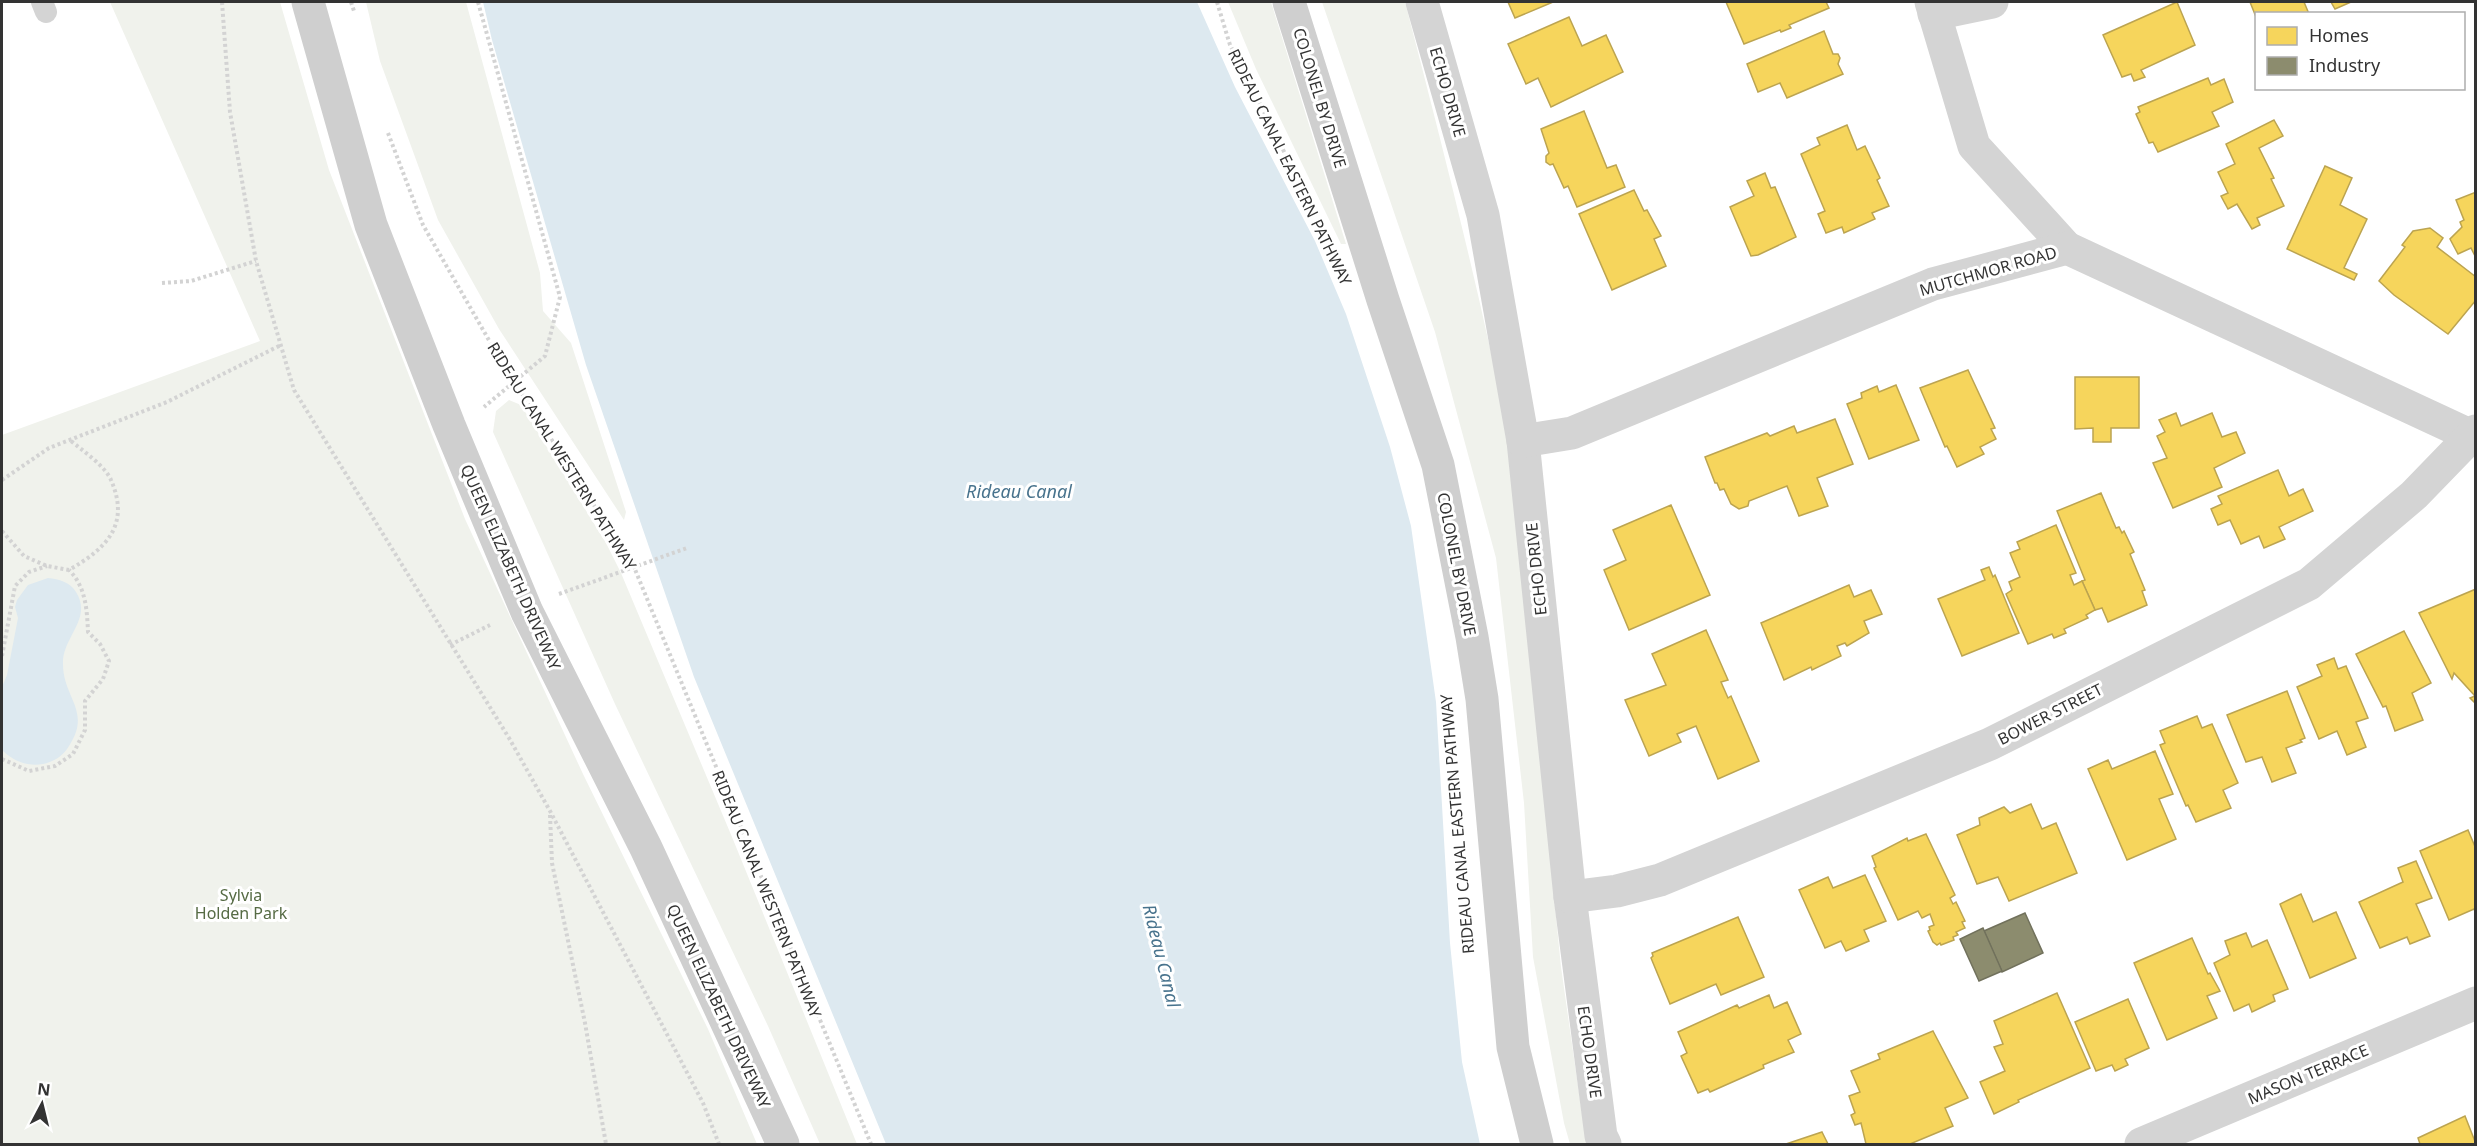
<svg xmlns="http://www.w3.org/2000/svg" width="2477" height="1146" viewBox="0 0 2477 1146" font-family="'Noto Sans',sans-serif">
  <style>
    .green { fill: #f0f2ec }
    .water { fill: #dde9f0 }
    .homes { fill: #f6d55c; stroke: #bca450; stroke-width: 1.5 }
    .industry { fill: #8c8c6e; stroke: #71715c; stroke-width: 1.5 }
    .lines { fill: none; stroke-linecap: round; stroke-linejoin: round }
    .path { stroke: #d3d3d3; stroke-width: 4; stroke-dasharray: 3 3; stroke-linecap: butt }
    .service { stroke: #d4d4d4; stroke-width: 22 }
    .minor { stroke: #d4d4d4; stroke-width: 33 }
    .secondary { stroke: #cfcfcf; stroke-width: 33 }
    .labels { text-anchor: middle; stroke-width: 6; stroke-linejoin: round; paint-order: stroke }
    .street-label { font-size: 16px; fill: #333; stroke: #fff }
    .park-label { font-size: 16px; fill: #566b44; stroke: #fff }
    .water-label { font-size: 18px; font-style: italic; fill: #48738d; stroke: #fff }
  </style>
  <rect width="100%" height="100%" fill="#fff"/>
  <!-- green -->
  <g class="green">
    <path d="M110 2H280L329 170 465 519 583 774 708 1029 757 1144H2V435L260 341Z"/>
    <path d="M366 2H466L540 273 543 311 571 343 626 512 624 520 499 329 438 220 380 61Z"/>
    <path d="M1228 2H1271L1346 244H1341L1256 69Z"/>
    <path d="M1322 2H1405C1442 145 1479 288 1508 434L1561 967 1582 1114 1590 1144H1570L1564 1123 1533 957 1524 803 1496 558 1435 332Z"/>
    <path d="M509 400 521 405 606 543 621 573 732 837 857 1144H820L768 1026 615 704 493 432 496 411Z"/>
  </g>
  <!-- water -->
  <g class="water">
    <path d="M483 2H1197L1235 87 1315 241 1346 314 1390 447 1411 526 1436 702 1450 943 1462 1062 1480 1144H886L694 677 586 365 492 40Z"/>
    <path d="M48 578C59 579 70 582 76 592 93 619 62 637 63 664 63 698 92 711 69 746 64 755 54 762 43 764 28 767 13 761 2 750V687L7 675 18 618 15 607 17 600 28 585Z"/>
  </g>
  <!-- homes -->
  <g class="homes">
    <path d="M1508 2H1553L1515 18Z"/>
    <path d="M1726 2H1826L1829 8 1789 25 1791 28 1781 32 1780 30 1744 44Z"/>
    <path d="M2177 2 2195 45 2141 70 2145 77 2134 81 2131 74 2122 77 2103 35Z"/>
    <path d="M2250 2H2304L2309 14H2256V17Z"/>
    <path d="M2331 2H2351L2335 9Z"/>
    <path d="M1569 17 1582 46 1606 35 1623 72 1551 107 1538 78 1526 84 1508 44Z"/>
    <path d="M1824 31 1833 54H1838L1840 58 1838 64 1843 74 1787 98 1780 83 1758 92 1747 64Z"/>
    <path d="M2208 78 2211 85 2224 79 2233 102 2212 112 2219 126 2158 152 2153 142 2149 143 2136 114 2140 112 2138 107Z"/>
    <path d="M1584 111 1607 168 1616 165 1625 187 1577 207 1568 186 1564 188 1553 164 1550 165 1546 162V156L1549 153 1541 129Z"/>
    <path d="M2274 120 2283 136 2259 148 2274 178 2271 179 2284 206 2257 218 2260 225 2252 229 2237 204 2228 209 2221 196 2228 193 2218 172 2235 164 2226 144Z"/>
    <path d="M1847 125 1857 150 1865 146 1880 178 1877 180 1889 206 1872 213 1875 219 1844 233 1842 227 1826 233 1818 214 1825 211 1801 154 1820 145 1817 138Z"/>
    <path d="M2325 166 2352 178 2340 205 2367 219 2344 268 2357 274 2354 280 2287 249Z"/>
    <path d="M1765 173 1771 188 1775 187 1796 237 1758 255 1751 256 1730 207 1754 196 1747 181Z"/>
    <path d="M1634 190 1644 211 1647 210 1661 236 1654 239 1666 266 1612 290 1579 214Z"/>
    <path d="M2476 192V258L2471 248 2458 254 2450 239 2462 227 2460 222 2464 220 2456 200Z"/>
    <path d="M2430 228 2443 238 2437 247 2476 277V300L2448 334 2394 295 2379 281 2405 247 2402 245 2413 231Z"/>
    <path d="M1968 370 1995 428 1991 429 1996 439 1980 447 1984 454 1957 467 1947 446 1945 447 1920 388Z"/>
    <path d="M2075 377H2139V428H2111V442H2093V428L2075 429Z"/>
    <path d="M1896 385 1919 440 1869 459 1847 404 1862 398 1861 393 1877 386 1879 392Z"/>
    <path d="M2176 413 2181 426 2212 413 2222 437 2236 432 2245 453 2214 468 2222 487 2173 508 2153 463 2167 458 2157 436 2165 432 2159 420Z"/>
    <path d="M1835 419 1853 464 1817 478 1828 506 1799 516 1787 486 1749 501 1748 506 1739 509 1731 504 1724 489 1720 490 1717 483H1715L1705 457 1767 433 1770 436 1794 426 1797 433Z"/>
    <path d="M2278 470 2289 496 2303 489 2313 511 2279 527 2285 539 2264 548 2259 536 2241 544 2230 520 2218 525 2211 509 2222 504 2218 496Z"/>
    <path d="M2101 493 2116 528 2119 527 2122 533 2124 531 2134 552 2130 554 2145 590 2142 591 2147 605 2108 622 2102 608 2095 610 2082 581 2085 580 2057 511Z"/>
    <path d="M1671 505 1710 595 1629 630 1604 570 1626 560 1613 530Z"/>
    <path d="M2056 525 2076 573 2070 575 2074 585 2082 581 2095 610 2086 615 2088 618 2064 629 2066 633 2054 638 2052 634 2028 644 2006 594 2012 590 2009 582 2020 577 2010 553 2020 549 2017 542Z"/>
    <path d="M1989 567 1993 577 1995 575 2019 633 1962 656 1938 599 1985 580 1981 570Z"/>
    <path d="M1849 585 1854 597 1871 590 1882 614 1864 621 1869 633 1847 646 1845 643 1837 646 1841 656 1812 670 1811 667 1784 680 1761 623Z"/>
    <path d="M2476 589V703H2475L2470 698 2475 696 2454 673 2452 679 2419 613Z"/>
    <path d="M1706 630 1728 680 1721 682 1728 698 1731 696 1759 761 1718 779 1696 726 1677 734 1681 742 1649 756 1625 700 1666 685 1652 654Z"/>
    <path d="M2404 631 2431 683 2412 693 2423 720 2395 731 2386 706 2383 707 2356 654Z"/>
    <path d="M2334 658 2338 669 2346 666 2368 718 2356 722 2366 747 2347 755 2337 731 2319 739 2297 687 2322 676 2317 665Z"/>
    <path d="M2287 691 2305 738 2300 740 2302 742 2286 748 2296 773 2272 782 2262 757 2246 762 2227 715Z"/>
    <path d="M2197 716 2202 728 2212 724 2238 783 2223 790 2231 808 2196 822 2188 805 2186 806 2160 745 2165 743 2160 731Z"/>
    <path d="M2155 751 2173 794 2159 799 2176 839 2127 860 2088 769 2108 760 2112 769Z"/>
    <path d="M2031 804 2042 829 2056 823 2077 873 2009 901 1998 877 1977 884 1957 835 1980 825 1979 818 2004 807 2010 813Z"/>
    <path d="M2468 830 2476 849V913L2474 909 2449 920 2420 851Z"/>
    <path d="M1926 834 1955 895 1950 898 1953 904 1956 902 1965 921 1962 922 1965 928 1956 932 1958 935 1953 937 1954 940 1941 945 1940 943 1937 945 1933 942 1928 931 1930 930 1929 927 1934 925 1930 914 1922 918 1918 911 1898 920 1874 868 1876 867 1872 856 1907 838 1908 841Z"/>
    <path d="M2416 861 2432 898 2416 904 2430 936 2410 944 2407 937 2380 948 2359 902 2403 882 2398 868Z"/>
    <path d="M1865 875 1886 921 1864 930 1869 941 1846 951 1841 941 1825 948 1799 890 1828 877 1833 888Z"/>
    <path d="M2301 894 2313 922 2336 912 2356 958 2310 978 2280 904Z"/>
    <path d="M1738 917 1764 977 1721 995 1716 984 1670 1004 1651 958 1653 956 1652 953Z"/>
    <path d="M2246 933 2252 947 2267 940 2288 989 2273 995 2275 1001 2252 1012 2249 1004 2234 1011 2214 963 2230 955 2225 941Z"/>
    <path d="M2192 938 2208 974 2210 973 2220 991 2207 996 2217 1018 2167 1040 2134 963Z"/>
    <path d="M2057 993 2090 1068 2018 1100 2019 1102 1994 1114 1980 1082 2005 1071 1994 1047 2003 1044 1994 1021Z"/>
    <path d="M1769 995 1774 1008 1787 1002 1801 1034 1788 1040 1794 1052 1763 1065 1764 1068 1710 1092 1708 1089 1698 1093 1681 1056 1687 1053 1678 1032 1737 1005 1739 1008Z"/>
    <path d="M2128 999 2149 1048 2125 1059 2128 1065 2115 1071 2112 1065 2096 1071 2075 1022Z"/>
    <path d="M1933 1031 1968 1098 1945 1108 1953 1126 1910 1144H1866L1861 1123 1855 1125 1851 1115 1855 1113 1849 1096 1860 1092 1851 1071 1880 1059 1878 1054Z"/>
    <path d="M2465 1116 2476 1144H2420L2418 1138Z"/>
    <path d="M1822 1132 1828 1144H1786Z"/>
  </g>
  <!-- industry -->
  <g class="industry">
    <path d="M2025 913 2043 953 2002 972 1984 931Z"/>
    <path d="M1983 928 2002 971 1979 981 1960 939Z"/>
  </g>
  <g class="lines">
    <!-- path -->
    <g class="path">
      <path d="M222 2 230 112 256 261 294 390 509 738 550 811 703 1103 719 1144"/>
      <path d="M351 2 354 11"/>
      <path d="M478 2 560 297 545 356 484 407"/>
      <path d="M1217 2 1230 45 1309 201"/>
      <path d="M388 133 423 225 502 363 634 567 871 1144"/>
      <path d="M162 283 191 281 256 261"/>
      <path d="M2 480 49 448 167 402 281 345"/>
      <path d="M2 531 24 556 47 566 69 570C105 549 131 526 111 480 106 467 82 450 71 441"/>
      <path d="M559 594 687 548"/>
      <path d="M450 645 490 625"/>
      <path d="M2 656 15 586 29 572 47 566"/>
      <path d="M2 759 29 771 55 766 73 754 85 730V701L103 679 109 661 100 644 88 632C87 610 86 587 69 570"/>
      <path d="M550 815 552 863 585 1023 606 1144"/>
    </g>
    <!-- service -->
    <path class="service" d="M42 2 46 12"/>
    <!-- minor -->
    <g class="minor">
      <path d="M1422 2 1483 215 1523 441 1570 897 1601 1136 1605 1144"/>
      <path d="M1931 2 1974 146 2067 248"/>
      <path d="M1934 14 1992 2"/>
      <path d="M1523 441 1572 433 1933 284 2067 248 2476 438"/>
      <path d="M1570 897 1617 891 1660 880 1990 744 2309 584 2414 495 2476 431"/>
      <path d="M2141 1144 2476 1003"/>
    </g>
    <!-- secondary -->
    <g class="secondary">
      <path d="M308 2 371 225 449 425 527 612 646 848 783 1144"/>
      <path d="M1289 2 1383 300 1438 465 1472 637 1482 699 1513 1047 1537 1144"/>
    </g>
  </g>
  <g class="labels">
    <!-- street labels -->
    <g class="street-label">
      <text transform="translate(1448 92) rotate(74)" y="6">ECHO DRIVE</text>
      <text transform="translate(1320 98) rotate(73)" y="6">COLONEL BY DRIVE</text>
      <text transform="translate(1290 167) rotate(64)" y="6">RIDEAU CANAL EASTERN PATHWAY</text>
      <text transform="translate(1988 271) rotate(-16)" y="6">MUTCHMOR ROAD</text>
      <text transform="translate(562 456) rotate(58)" y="6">RIDEAU CANAL WESTERN PATHWAY</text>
      <text transform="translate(1457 564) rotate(79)" y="6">COLONEL BY DRIVE</text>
      <text transform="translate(511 567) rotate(66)" y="6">QUEEN ELIZABETH DRIVEWAY</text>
      <text transform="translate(1536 569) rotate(-96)" y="6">ECHO DRIVE</text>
      <text transform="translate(2050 714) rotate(-27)" y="6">BOWER STREET</text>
      <text transform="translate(1457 824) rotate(-95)" y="6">RIDEAU CANAL EASTERN PATHWAY</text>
      <text transform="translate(767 894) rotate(68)" y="6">RIDEAU CANAL WESTERN PATHWAY</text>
      <text transform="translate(719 1006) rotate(65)" y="6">QUEEN ELIZABETH DRIVEWAY</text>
      <text transform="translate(1590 1052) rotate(82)" y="6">ECHO DRIVE</text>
      <text transform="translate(2308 1074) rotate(-23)" y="6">MASON TERRACE</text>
    </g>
    <!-- park labels -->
    <g class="park-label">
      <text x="241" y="901">Sylvia<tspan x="241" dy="18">Holden Park</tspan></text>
    </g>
    <!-- water labels -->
    <g class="water-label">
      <text x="1019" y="498">Rideau Canal</text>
      <text transform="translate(1161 956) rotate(76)" y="6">Rideau Canal</text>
    </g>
  </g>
  <!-- border -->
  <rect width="2477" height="1146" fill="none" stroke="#333333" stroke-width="6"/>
  <!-- legend -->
  <rect x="2255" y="12" width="210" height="78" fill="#ffffff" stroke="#adadad" stroke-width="1.5"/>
  <rect x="2267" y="27" width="30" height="18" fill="#f6d55c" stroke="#adadad" stroke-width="1.5"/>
  <text x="2309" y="42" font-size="18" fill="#333333">Homes</text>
  <rect x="2267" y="57" width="30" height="18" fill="#8c8c6e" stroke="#adadad" stroke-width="1.5"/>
  <text x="2309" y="72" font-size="18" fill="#333333">Industry</text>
  <!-- north arrow -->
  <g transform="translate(42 1104) rotate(7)" stroke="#ffffff" stroke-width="4.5" paint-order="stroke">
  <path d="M0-4.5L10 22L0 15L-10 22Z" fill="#333333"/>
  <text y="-9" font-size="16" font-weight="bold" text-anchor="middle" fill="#333333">N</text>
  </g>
</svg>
